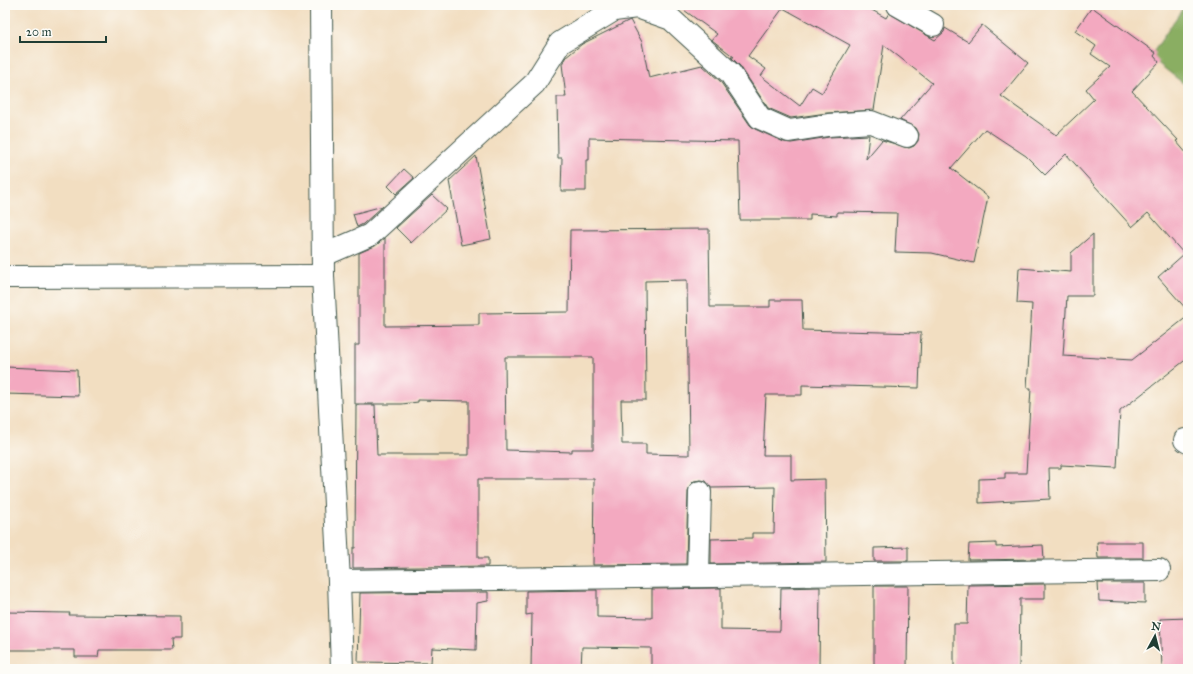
<svg xmlns="http://www.w3.org/2000/svg" width="1193" height="674" viewBox="0 0 1193 674" font-family="'IM FELL Great Primer',serif">
  <style>
    .forest { fill: #8aae62; stroke: #54764b }
    .building { fill: #f3a9c0; fill-rule: evenodd }
    .lines { fill: none; stroke-linecap: round; stroke-linejoin: round }
    .minor-casing { stroke: #3f5549; stroke-width: 24 }
    .minor { stroke: #fff; stroke-width: 22 }
  </style>
  <rect width="100%" height="100%" fill="#fdfcf7"/>
  <filter id="ink" filterUnits="userSpaceOnUse"><feTurbulence type="fractalNoise" baseFrequency=".025" numOctaves="2"/><feDisplacementMap in="SourceGraphic" scale="8" xChannelSelector="R" yChannelSelector="G"/><feConvolveMatrix kernelMatrix="1 2 1 2 8 2 1 2 1" color-interpolation-filters="sRGB"/></filter>
  <filter id="wash" filterUnits="userSpaceOnUse"><feTurbulence type="fractalNoise" baseFrequency=".012" numOctaves="4" result="noise"/><feDisplacementMap in="SourceGraphic" scale="16" xChannelSelector="R" yChannelSelector="G"/><feGaussianBlur stdDeviation="0.9" result="paint"/><feColorMatrix in="noise" values="0 0 0 0 0 0 0 0 0 0 0 0 0 0 0 0 0 1.4 0 .05"/><feComposite in="paint" operator="in"/></filter>
  <g filter="url(#wash)">
    <rect width="100%" height="100%" fill="#f2dec1"/>
    <!-- forest -->
    <path class="forest" d="M1185 5H1188V87L1150 57Z"/>
    <g id="blocks">
      <!-- building -->
      <g class="building">
        <path d="M677 5H863L886 18 889 13 935 40 944 32 945 28 968 42 982 25 1028 63 1001 96 1056 135 1094 99 1086 89 1110 67 1091 54 1096 46 1075 31 1092 7 1156 53 1154 56 1159 62 1132 91 1178 140 1176 141 1188 155V311L1158 277 1184 254 1148 213 1132 227 1066 154 1045 175 1026 156 985 129 951 168 988 197 974 263 932 253 895 252 897 213 837 212V216L810 214V220H740L738 141 589 138V160H586V191H561L562 158H558L557 97H566L562 64 565 58 582 44 630 20 642 42 649 78 702 65 720 81 750 125 755 129 784 142 791 143 829 137 869 135 866 159 882 140 909 148 914 146 918 141 919 134 916 128 900 120 932 83 884 45 874 110 827 113 791 118 768 108 740 66 731 57H734L712 40 717 34ZM783 8 850 45 822 93 812 87 800 106 761 76 766 69 748 56Z"/>
        <path d="M476 156 491 239 461 245 449 181Z"/>
        <path d="M404 169 414 178 396 194 388 186Z"/>
        <path d="M432 195 447 209 411 243 396 228Z"/>
        <path d="M383 206 363 224 357 227 353 214Z"/>
        <path d="M709 229 710 307H770V300H802L803 330 921 333 919 388 802 385V395H766L763 455H791V480L825 479 826 562 711 564V539L752 538V533H774L775 487 711 488 706 481 701 480 694 481 690 485 688 492 686 564 593 565 594 479H478V558H488V566L353 568V548H355L356 405H375L377 455H469V401L418 400V402L402 404H355V345H359V253L375 246 385 238V326L479 325V313L569 312 570 230ZM687 280 689 455 646 454V444H622L621 400H646L645 281ZM505 357H593V449H572V452L506 450Z"/>
        <path d="M1093 234V296H1067L1063 356 1132 360 1188 316V358L1120 411 1117 468 1061 465V468H1049L1050 499 979 503V479L1005 478V473H1026L1031 388H1027L1032 304 1017 303 1019 268 1071 272V253Z"/>
        <path d="M5 367 77 370 78 396 5 394Z"/>
        <path d="M1097 542H1143V558H1098Z"/>
        <path d="M996 543V547L1043 545 1044 559 968 560 969 544Z"/>
        <path d="M908 547V561H874V548Z"/>
        <path d="M1098 583H1145V603L1099 601Z"/>
        <path d="M1045 584V599H1020L1019 669H954V624H967L968 585Z"/>
        <path d="M874 586H908L907 669H874Z"/>
        <path d="M820 587 819 669H665L651 668V648L582 647 581 669H531L532 614 526 615V591L597 590V617L652 618V589L721 588V630L780 631 781 588Z"/>
        <path d="M488 592V601L477 603 476 650 432 648 431 663 358 662 360 593Z"/>
        <path d="M5 612 70 613 69 615 180 616V639H171L172 650H99L98 657H75V650H5Z"/>
        <path d="M1188 618V669H1162L1160 619Z"/>
      </g>
    </g>
  </g>
  <g filter="url(#ink)">
    <use href="#blocks" fill-opacity="0" stroke="#3f5549" stroke-width="1"/>
    <g class="lines">
      <!-- minor casing -->
      <g class="minor-casing">
        <g id="minor">
          <path d="M321 5 323 276 339 581 342 669"/>
          <path d="M898 5 933 25"/>
          <path d="M324 255 370 235 534 84 560 43 614 10 637 7 671 19 730 73 760 118 789 131 828 125 871 122 907 136"/>
          <path d="M5 277 323 276"/>
          <path d="M1185 440 1188 442"/>
          <path d="M698 576 700 492"/>
          <path d="M339 581 1159 570"/>
        </g>
      </g>
      <!-- minor -->
      <use href="#minor" class="minor"/>
    </g>
  </g>
  <!-- margin -->
  <rect width="1193" height="674" fill="none" stroke="#fdfcf7" stroke-width="20"/>
  <!-- north arrow -->
  <g transform="translate(1155 636) rotate(7)" stroke="#fdfcf7" stroke-width="3" paint-order="stroke">
  <path d="M0-3L7 15L0 10L-7 15Z" fill="#1f3d34"/>
  <text y="-6" font-size="11" font-weight="bold" text-anchor="middle" fill="#1f3d34">N</text>
  </g>
  <!-- scale -->
  <path d="M20 36v6h86v-6" fill="none" stroke="#1f3d34" stroke-width="2"/>
  <text x="26" y="36" font-size="12" fill="#1f3d34" stroke="#fdfcf7" stroke-width="3" paint-order="stroke">20 m</text>
</svg>
